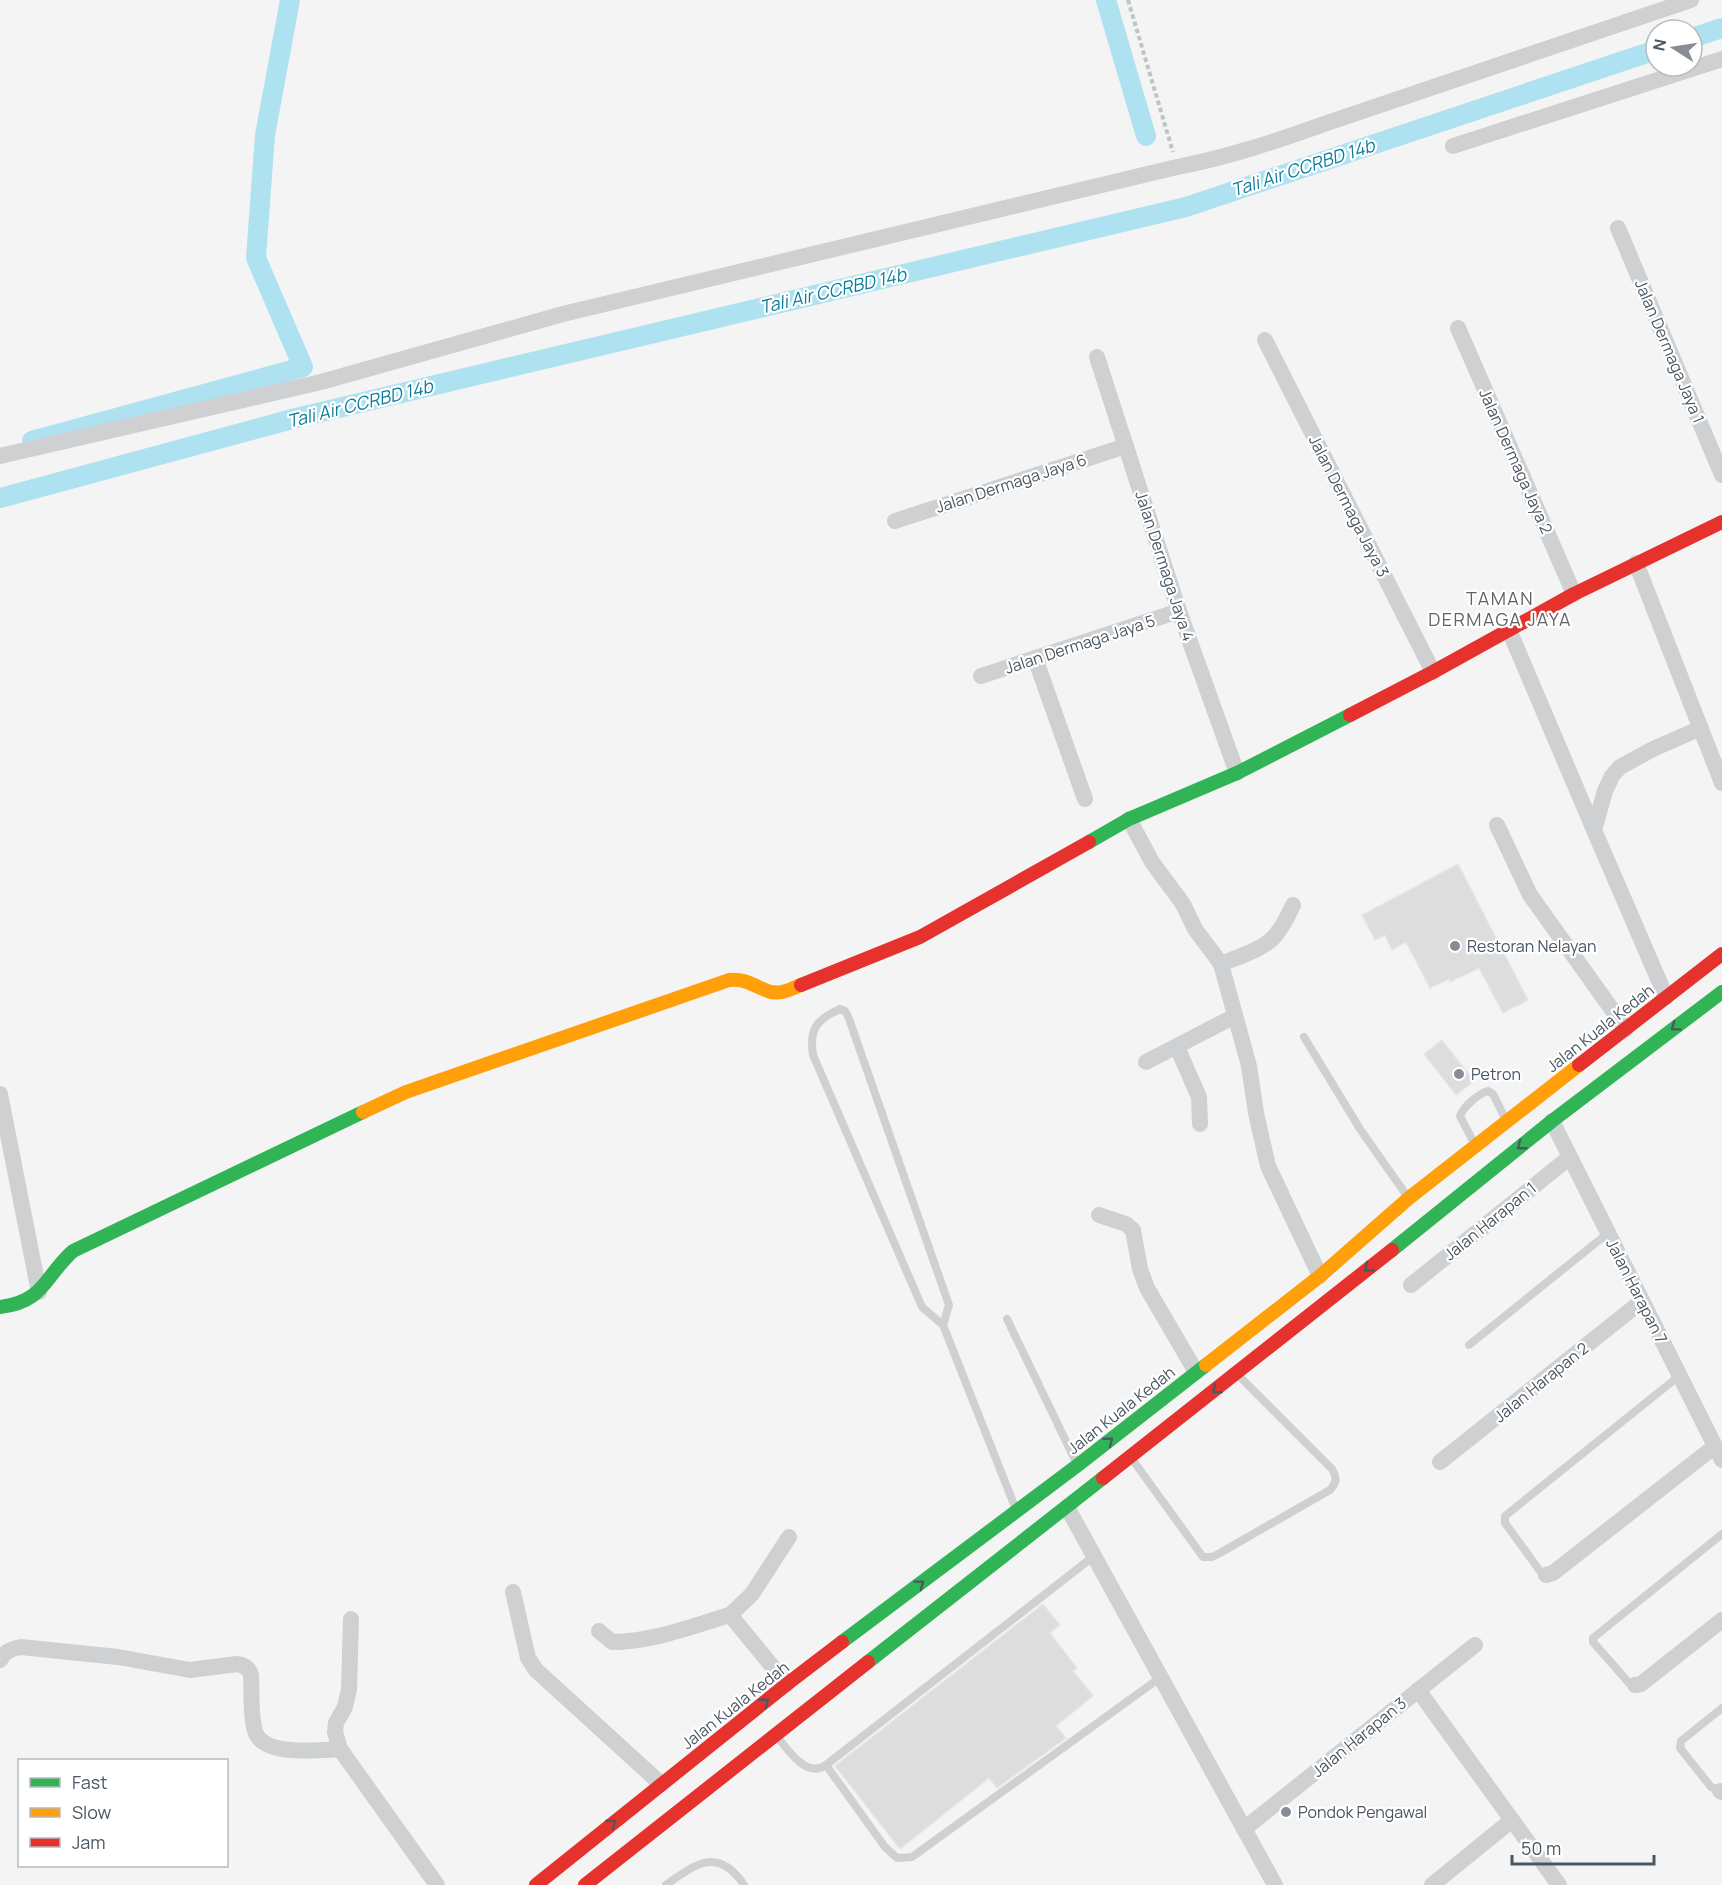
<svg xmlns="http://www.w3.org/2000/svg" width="1722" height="1885" viewBox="0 0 1722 1885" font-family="Manrope,sans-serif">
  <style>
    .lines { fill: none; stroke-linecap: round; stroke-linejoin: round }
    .canal { stroke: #aee2f0; stroke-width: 20 }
    .building { fill: #ddddde; stroke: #e5e6e7; stroke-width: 1.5 }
    .path { stroke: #bcc7c4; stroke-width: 4; stroke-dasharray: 4.5 3; stroke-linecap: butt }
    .lane { stroke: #ced0d2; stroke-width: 8 }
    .street { stroke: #ced0d2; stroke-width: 16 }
    .fast { stroke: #30b455; stroke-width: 14 }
    .slow { stroke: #ff9f0a; stroke-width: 14 }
    .jam { stroke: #e5322d; stroke-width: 14 }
    .oneway { stroke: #495b60 }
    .poi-dot { fill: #868d94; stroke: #fff; stroke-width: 2 }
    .labels { text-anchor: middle; stroke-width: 4.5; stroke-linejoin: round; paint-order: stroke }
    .street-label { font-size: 16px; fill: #4a5661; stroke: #fff }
    .poi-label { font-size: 16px; fill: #4a5661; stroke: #fff; text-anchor: start }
    .water-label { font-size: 18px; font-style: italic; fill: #0c7c9b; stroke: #fff }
    .neighbourhood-label { font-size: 18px; letter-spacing: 1.5px; fill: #5f6368; stroke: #fff }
  </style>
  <rect width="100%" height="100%" fill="#f4f4f4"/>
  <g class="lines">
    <!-- canal -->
    <g class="canal">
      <path d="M1106 0 1146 136"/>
      <path d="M1692 38 1722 28"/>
      <path d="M32 441 303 367 256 258 265 135 290 0"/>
      <path d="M0 498 296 418 1186 207 1656 50"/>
    </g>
  </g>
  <!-- building -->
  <g class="building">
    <path d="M1458 864 1528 1000 1503 1013 1479 968 1450 982 1449 979 1430 988 1406 942 1392 950 1385 935 1375 940 1362 915Z"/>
    <path d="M1442 1040 1474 1081 1456 1095 1424 1054Z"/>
    <path d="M1043 1604 1060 1625 1050 1633 1077 1668 1073 1671 1093 1696 1056 1726 1066 1738 1062 1741 997 1788 989 1778 900 1849 835 1766Z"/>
  </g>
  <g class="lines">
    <!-- path -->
    <path class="path" d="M1128 0 1173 152"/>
    <!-- lane -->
    <g class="lane">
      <path d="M1304 1037 1360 1129 1407 1196"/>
      <path d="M1474 1143 1460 1116C1464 1106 1478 1094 1488 1091L1493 1094 1506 1120"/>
      <path d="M1007 1319 1076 1462"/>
      <path d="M943 1325 949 1305 848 1016 845 1011 840 1009C816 1020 809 1029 813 1055L922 1307 943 1325 1015 1507"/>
      <path d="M1469 1345 1608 1233"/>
      <path d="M1132 1459 1203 1557H1212L1220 1553 1330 1490C1337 1482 1337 1478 1332 1469L1238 1375"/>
      <path d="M1094 1556 826 1765 885 1847 897 1858 912 1857 1161 1677"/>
      <path d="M1546 1575 1540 1571 1505 1523V1516L1679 1376"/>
      <path d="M1635 1685 1629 1683 1593 1642V1638L1722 1534"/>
      <path d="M776 1735C787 1749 806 1779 826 1765"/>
      <path d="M1720 1791 1711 1787 1680 1748 1681 1741 1722 1708"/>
      <path d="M666 1885C695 1864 718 1846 744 1885"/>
    </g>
    <!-- street -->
    <g class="street">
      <path d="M1453 146 1722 59"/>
      <path d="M1618 228 1722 475"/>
      <path d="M1458 328 1574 594"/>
      <path d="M1265 340 1433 672"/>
      <path d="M1097 357 1179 611 1237 773"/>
      <path d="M0 456 321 382 563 314 1177 167C1229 157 1277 141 1327 123L1691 0"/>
      <path d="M895 521 1126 446"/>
      <path d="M1636 563 1722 783"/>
      <path d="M1509 630 1594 830"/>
      <path d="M1035 658 1085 799"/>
      <path d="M981 676 1179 611"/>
      <path d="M1129 819 1152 862 1183 904 1195 929 1221 964 1249 1066 1256 1113 1268 1166 1320 1276"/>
      <path d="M1497 825 1530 895 1626 1029"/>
      <path d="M1221 964C1237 957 1260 951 1273 938 1282 929 1288 916 1293 905"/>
      <path d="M1666 997 1594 830 1605 791 1612 776 1620 767 1653 749 1701 728"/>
      <path d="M1177 1047 1199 1097 1200 1124"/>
      <path d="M1146 1062 1235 1016"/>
      <path d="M0 1094 39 1292"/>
      <path d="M1552 1121 1722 1460"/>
      <path d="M1099 1215 1126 1224 1133 1230 1140 1269 1147 1288 1196 1372"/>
      <path d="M1411 1285 1570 1157"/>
      <path d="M1440 1462 1642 1301"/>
      <path d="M1067 1507 1275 1885"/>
      <path d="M1546 1575 1553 1573 1714 1447"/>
      <path d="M513 1592 528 1658 536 1670 661 1784"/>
      <path d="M351 1619 349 1689 345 1707 336 1723 335 1732 340 1749 437 1885"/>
      <path d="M599 1631 612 1642C652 1642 692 1626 730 1615"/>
      <path d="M0 1660C5 1651 11 1649 21 1647L118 1657 190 1670 237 1664C244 1665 249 1668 251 1675 252 1693 250 1714 255 1731 262 1757 320 1750 340 1749"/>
      <path d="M787 1684 730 1615 752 1594 789 1537"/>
      <path d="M1635 1685 1641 1684 1722 1620"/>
      <path d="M1418 1690 1559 1885"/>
      <path d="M1720 1791 1722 1792"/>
      <path d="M1244 1829 1475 1645"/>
      <path d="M1432 1885 1512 1820"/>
    </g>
    <!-- fast -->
    <g class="fast">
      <path d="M1089 842 1129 819 1237 773 1350 715"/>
      <path d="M1392 1250 1552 1121 1722 992"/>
      <path d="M0 1307C44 1302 44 1277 73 1251L363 1112"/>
      <path d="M842 1642 1078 1465 1206 1365"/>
      <path d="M868 1662 1103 1478"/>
    </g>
    <!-- slow -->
    <g class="slow">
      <path d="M363 1112 406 1092 729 980C752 977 763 996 782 992 788 991 795 987 801 985"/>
      <path d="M1206 1365 1320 1276 1409 1198 1579 1065"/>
    </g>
    <!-- jam -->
    <g class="jam">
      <path d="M1350 715 1433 672 1574 594 1722 522"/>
      <path d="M801 985 920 937 1089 842"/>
      <path d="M1579 1065 1722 954"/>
      <path d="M1103 1478 1392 1250"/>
      <path d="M536 1885 787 1684 842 1642"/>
      <path d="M585 1885 868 1662"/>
    </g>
  </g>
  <!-- one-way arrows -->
  <defs><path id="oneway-chevron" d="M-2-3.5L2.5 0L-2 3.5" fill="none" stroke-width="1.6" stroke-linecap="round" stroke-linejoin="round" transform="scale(1.5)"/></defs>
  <g class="oneway">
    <use href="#oneway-chevron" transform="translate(1675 1027) rotate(143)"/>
    <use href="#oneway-chevron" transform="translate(1521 1146) rotate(142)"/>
    <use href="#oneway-chevron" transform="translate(1368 1268) rotate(141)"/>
    <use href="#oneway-chevron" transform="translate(1216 1390) rotate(142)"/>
    <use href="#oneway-chevron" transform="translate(1109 1441) rotate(-38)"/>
    <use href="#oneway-chevron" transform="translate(920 1584) rotate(-37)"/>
    <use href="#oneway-chevron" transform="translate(765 1702) rotate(-38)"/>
    <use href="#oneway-chevron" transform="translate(612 1823) rotate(-38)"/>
  </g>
  <!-- markers -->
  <g class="poi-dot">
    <circle cx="1455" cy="946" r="6"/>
    <circle cx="1459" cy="1074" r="6"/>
    <circle cx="1286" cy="1812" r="6"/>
  </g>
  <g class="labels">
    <!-- street labels -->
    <g class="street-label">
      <text transform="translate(1670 351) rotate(67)" y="6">Jalan Dermaga Jaya 1</text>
      <text transform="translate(1516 461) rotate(66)" y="6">Jalan Dermaga Jaya 2</text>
      <text transform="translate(1011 483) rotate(-18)" y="6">Jalan Dermaga Jaya 6</text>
      <text transform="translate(1349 506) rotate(63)" y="6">Jalan Dermaga Jaya 3</text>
      <text transform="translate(1165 566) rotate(72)" y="6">Jalan Dermaga Jaya 4</text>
      <text transform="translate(1080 644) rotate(-18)" y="6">Jalan Dermaga Jaya 5</text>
      <text transform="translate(1600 1028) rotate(-38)" y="6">Jalan Kuala Kedah</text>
      <text transform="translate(1490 1221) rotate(-39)" y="6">Jalan Harapan 1</text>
      <text transform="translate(1637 1291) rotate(63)" y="6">Jalan Harapan 7</text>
      <text transform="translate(1541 1382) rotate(-39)" y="6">Jalan Harapan 2</text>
      <text transform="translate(1121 1410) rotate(-38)" y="6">Jalan Kuala Kedah</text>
      <text transform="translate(735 1705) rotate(-38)" y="6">Jalan Kuala Kedah</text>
      <text transform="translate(1359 1737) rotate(-39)" y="6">Jalan Harapan 3</text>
    </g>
    <!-- poi labels -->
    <g class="poi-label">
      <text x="1467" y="952">Restoran Nelayan</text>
      <text x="1471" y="1080">Petron</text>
      <text x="1298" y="1818">Pondok Pengawal</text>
    </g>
    <!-- water labels -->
    <g class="water-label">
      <text transform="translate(1303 168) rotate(-18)" y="6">Tali Air CCRBD 14b</text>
      <text transform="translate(833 291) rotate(-13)" y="6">Tali Air CCRBD 14b</text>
      <text transform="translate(360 404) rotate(-14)" y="6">Tali Air CCRBD 14b</text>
    </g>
    <!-- neighbourhood labels -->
    <g class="neighbourhood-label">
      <text x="1500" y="605">TAMAN<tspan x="1500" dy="21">DERMAGA JAYA</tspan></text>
    </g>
  </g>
  <!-- legend -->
  <rect x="18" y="1759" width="210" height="108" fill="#ffffff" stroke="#b7bbc0" stroke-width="1.5"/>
  <rect x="30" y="1778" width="30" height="9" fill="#30b455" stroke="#b7bbc0" stroke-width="1.5"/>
  <text x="72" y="1789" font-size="18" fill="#4a5661">Fast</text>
  <rect x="30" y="1808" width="30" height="9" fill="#ff9f0a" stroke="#b7bbc0" stroke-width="1.5"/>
  <text x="72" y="1819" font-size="18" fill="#4a5661">Slow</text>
  <rect x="30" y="1838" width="30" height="9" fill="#e5322d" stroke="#b7bbc0" stroke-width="1.5"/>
  <text x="72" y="1849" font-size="18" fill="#4a5661">Jam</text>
  <!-- north arrow -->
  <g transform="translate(1674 48) rotate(282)"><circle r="28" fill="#ffffff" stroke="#b7bbc0" stroke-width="1.5"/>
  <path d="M0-4.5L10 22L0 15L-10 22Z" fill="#868d94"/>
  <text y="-9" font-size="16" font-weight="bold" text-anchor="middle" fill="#4a5661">N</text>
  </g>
  <!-- scale -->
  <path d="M1512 1855v9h142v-9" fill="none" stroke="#4a5661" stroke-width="3"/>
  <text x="1521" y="1855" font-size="18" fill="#4a5661" stroke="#ffffff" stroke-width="4.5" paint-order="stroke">50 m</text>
</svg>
